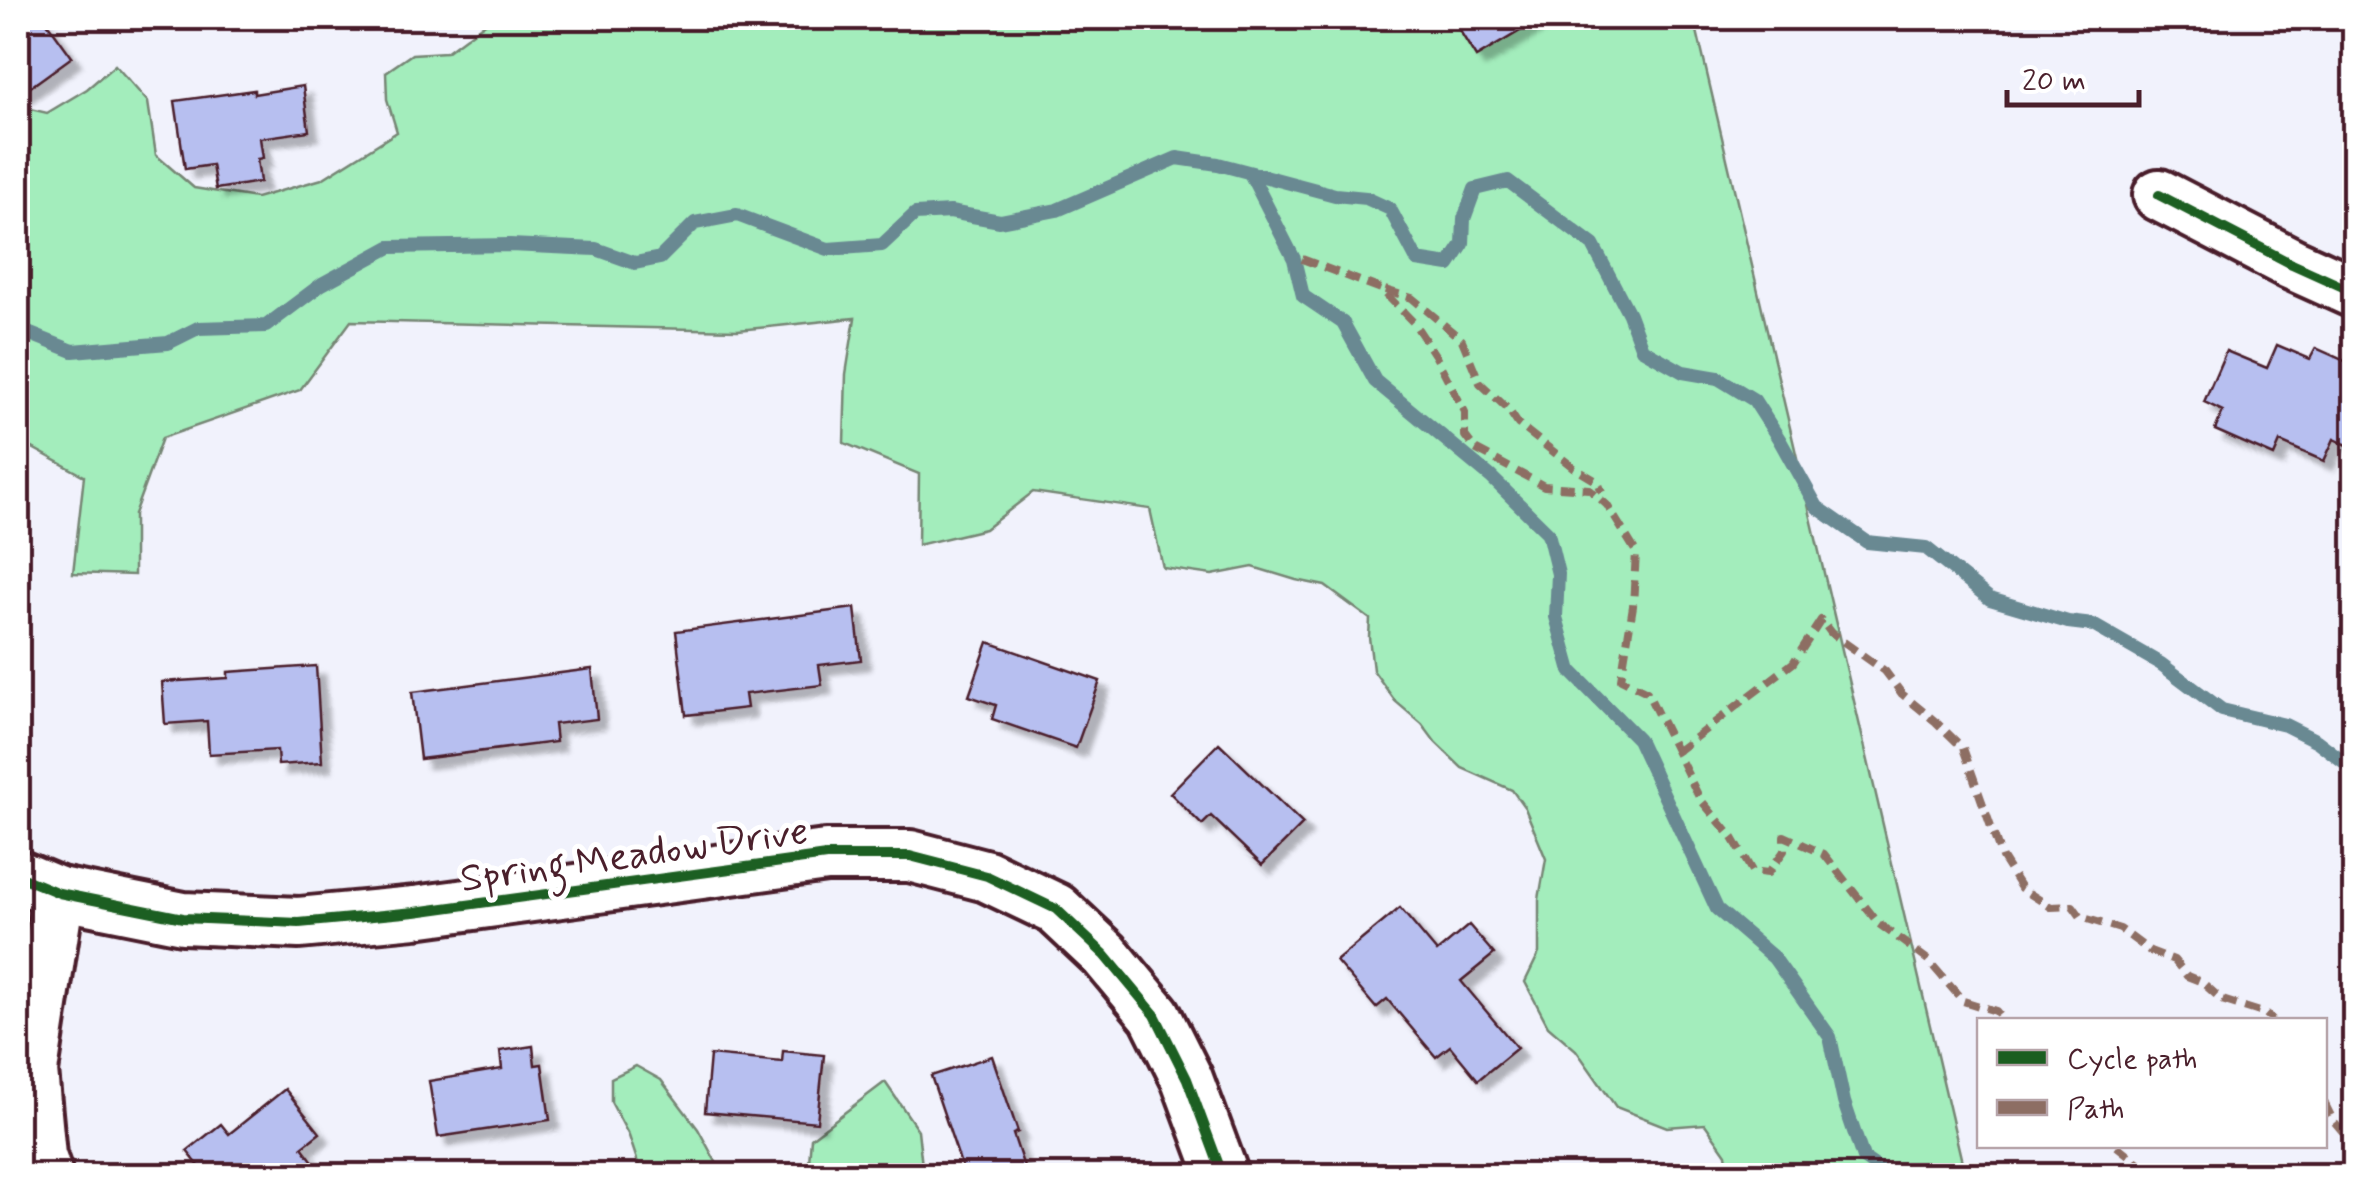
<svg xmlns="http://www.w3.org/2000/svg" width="2372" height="1193" viewBox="0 0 2372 1193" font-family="Mynerve,sans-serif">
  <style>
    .green { fill: #a3edbc; stroke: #768674; stroke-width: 2.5 }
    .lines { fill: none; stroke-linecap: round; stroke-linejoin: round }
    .stream { stroke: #698992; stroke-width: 14 }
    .building { fill: #b7bff0; stroke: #4a1f2b; stroke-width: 2.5; filter: url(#shadow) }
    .minor-casing { stroke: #4a1f2b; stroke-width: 58 }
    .minor { stroke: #fff; stroke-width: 50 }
    .quiet { stroke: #8d6e63; stroke-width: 8; stroke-dasharray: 15 8; stroke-linecap: butt }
    .cycleway-casing { stroke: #fff; stroke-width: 16 }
    .cycleway { stroke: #1b5e20; stroke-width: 10 }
    .labels { text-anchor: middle; stroke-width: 10; stroke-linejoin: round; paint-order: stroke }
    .street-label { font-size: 40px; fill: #4a1f2b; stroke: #fff }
  </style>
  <defs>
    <filter id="shadow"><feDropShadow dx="9" dy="9" stdDeviation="2.5" flood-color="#0004"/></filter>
  </defs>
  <rect width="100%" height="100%" fill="#f1f2fc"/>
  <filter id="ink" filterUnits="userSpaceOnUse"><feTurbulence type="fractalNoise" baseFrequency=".01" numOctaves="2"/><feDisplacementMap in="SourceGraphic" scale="20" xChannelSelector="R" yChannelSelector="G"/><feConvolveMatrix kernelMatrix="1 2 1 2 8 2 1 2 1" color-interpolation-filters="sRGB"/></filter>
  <g filter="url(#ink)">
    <!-- green -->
    <g class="green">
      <path d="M492 18H1694L1965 1175H1729L1726 1154 1705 1124 1667 1127 1616 1107 1576 1050 1548 1026 1525 982 1539 953V899L1546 859 1525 808 1512 790 1462 768 1436 743 1422 724 1395 701 1373 670 1369 637 1370 619 1325 586 1296 580 1253 567 1212 575 1163 568 1150 509 1033 492 985 529 918 545 919 474 844 443 846 374 855 318 738 330 351 321 300 390 162 438 134 514V575L73 573 84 476 18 440V106L47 113 87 89 115 65 148 102 156 155 194 188 256 198 322 179 397 132 387 99 386 72 412 54 446 52Z"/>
      <path d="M636 1066 661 1080 698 1129 723 1175H642L629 1136 611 1102V1078Z"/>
      <path d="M885 1082 918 1130 923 1175H808L811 1138Z"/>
    </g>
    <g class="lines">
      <!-- stream -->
      <g class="stream">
        <path d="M1250 173 1294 259 1303 296 1343 323 1375 381 1491 477 1548 533 1558 574 1556 617 1571 671 1638 739 1717 909 1774 958 1830 1037 1844 1102 1863 1158 1889 1176"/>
        <path d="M18 329 73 351 168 343 198 328 266 326 322 284 390 247 510 245 596 249 635 263 660 258 695 223 737 215 828 249 882 245 915 214 950 212 1000 221 1057 210 1177 158 1218 164 1335 195 1366 198 1390 209 1417 260 1449 265 1463 244 1464 219 1475 189 1508 181 1593 245 1629 314 1642 349 1683 372 1718 378 1754 400 1779 439 1817 507 1867 542 1926 548 1990 599 2068 622 2093 625 2161 664 2222 710 2285 725 2317 741 2351 767H2354"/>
      </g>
    </g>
    <!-- building -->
    <g class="building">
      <path d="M18 18H44L72 57 18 96Z"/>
      <path d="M1452 18H1542L1476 57Z"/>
      <path d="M303 86 309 131 260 138 263 158 257 159 260 182 216 189 212 165 185 169 175 101 254 90V94Z"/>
      <path d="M2277 345 2310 359 2316 348 2354 365V448L2334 439 2324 461 2280 442 2274 456 2215 430 2223 411 2204 402 2226 351 2267 368Z"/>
      <path d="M855 608 861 660 819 665 822 685 745 694 747 708 686 715 676 631Z"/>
      <path d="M988 642 1100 681 1076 748 992 719 996 705 969 696Z"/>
      <path d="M316 666 322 762 278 765 277 750 209 754 207 721 165 724 162 682 228 678V672Z"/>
      <path d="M592 669 597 719 554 724 556 742 420 759 412 692Z"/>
      <path d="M1219 743 1303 824 1262 865 1211 816 1202 825 1170 793Z"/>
      <path d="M1400 908 1437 952 1469 925 1494 954 1461 981 1517 1048 1478 1080 1450 1046 1436 1057 1387 999 1376 1008 1336 961Z"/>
      <path d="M533 1046 535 1065 542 1064 550 1120 438 1137 429 1081 502 1069 500 1051Z"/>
      <path d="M783 1051 824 1055 817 1122 705 1112 710 1055 782 1062Z"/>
      <path d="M992 1056 1018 1132 1013 1134 1027 1176H965L931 1076Z"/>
      <path d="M285 1089 320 1133 302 1147 324 1176H207L187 1151 221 1124 229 1134Z"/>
    </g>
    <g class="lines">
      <!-- minor casing -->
      <g class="minor-casing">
        <g id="minor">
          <path d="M2159 195 2292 264 2354 292"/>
          <path d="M18 876 59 893 183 918 299 923 415 912 826 856H910L987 876 1056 909 1105 955 1155 1015 1187 1079 1223 1176"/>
          <path d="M47 1176 40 1156 32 1071 59 893"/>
        </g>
      </g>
      <!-- minor -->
      <use href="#minor" class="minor"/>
      <!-- quiet -->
      <g class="quiet">
        <path d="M1302 259 1381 289 1414 323 1435 355 1465 412V436L1475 449 1544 486 1589 489 1607 505 1636 552 1633 606 1621 679 1647 692 1700 799 1733 838 1752 871 1768 873 1784 851V836L1824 854 1879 924 1928 960 1963 1001 1996 1011 2003 1020"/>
        <path d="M1385 290 1412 298 1462 340 1480 383 1508 409 1518 424 1573 467 1598 482 1602 492"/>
        <path d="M1676 752 1793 663 1821 620 1831 633 1885 671 1902 694 1936 722 1963 748 2002 858 2021 888 2051 907 2073 906 2081 917 2120 929 2150 951 2174 960 2187 976 2202 982 2222 1000 2266 1014 2273 1020"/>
        <path d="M2324 1102 2333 1120 2354 1145"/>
        <path d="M2117 1146 2155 1176"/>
      </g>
      <!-- cycleway casing -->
      <g class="cycleway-casing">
        <g id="cycleway">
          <path d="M2159 195 2292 264 2354 292"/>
          <path d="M18 876 59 893 183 918 299 923 415 912 826 856H910L987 876 1056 909 1105 955 1155 1015 1187 1079 1223 1176"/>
        </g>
      </g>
      <!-- cycleway -->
      <use href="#cycleway" class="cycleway"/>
    </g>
  </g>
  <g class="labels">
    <!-- street labels -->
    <g class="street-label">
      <text transform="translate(634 853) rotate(-8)" y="14">Spring Meadow Drive</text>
    </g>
  </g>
  <!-- margin -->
  <rect width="2372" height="1193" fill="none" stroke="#fff" stroke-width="60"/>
  <rect x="30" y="30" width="2312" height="1133" fill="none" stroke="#4a1f2b" stroke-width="4" filter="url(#ink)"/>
  <!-- legend -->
  <rect x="1977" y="1018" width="350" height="130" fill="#ffffff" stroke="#b7a5aa" stroke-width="2.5"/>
  <rect x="1997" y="1050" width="50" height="15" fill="#1b5e20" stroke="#b7a5aa" stroke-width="2.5"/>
  <text x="2067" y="1068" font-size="30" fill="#4a1f2b">Cycle path</text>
  <rect x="1997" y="1100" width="50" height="15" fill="#8d6e63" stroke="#b7a5aa" stroke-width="2.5"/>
  <text x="2067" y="1118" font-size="30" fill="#4a1f2b">Path</text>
  <!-- scale -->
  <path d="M2007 90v15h132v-15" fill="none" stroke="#4a1f2b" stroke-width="5"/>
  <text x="2022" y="90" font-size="30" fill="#4a1f2b" stroke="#ffffff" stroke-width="8" paint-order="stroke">20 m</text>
</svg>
